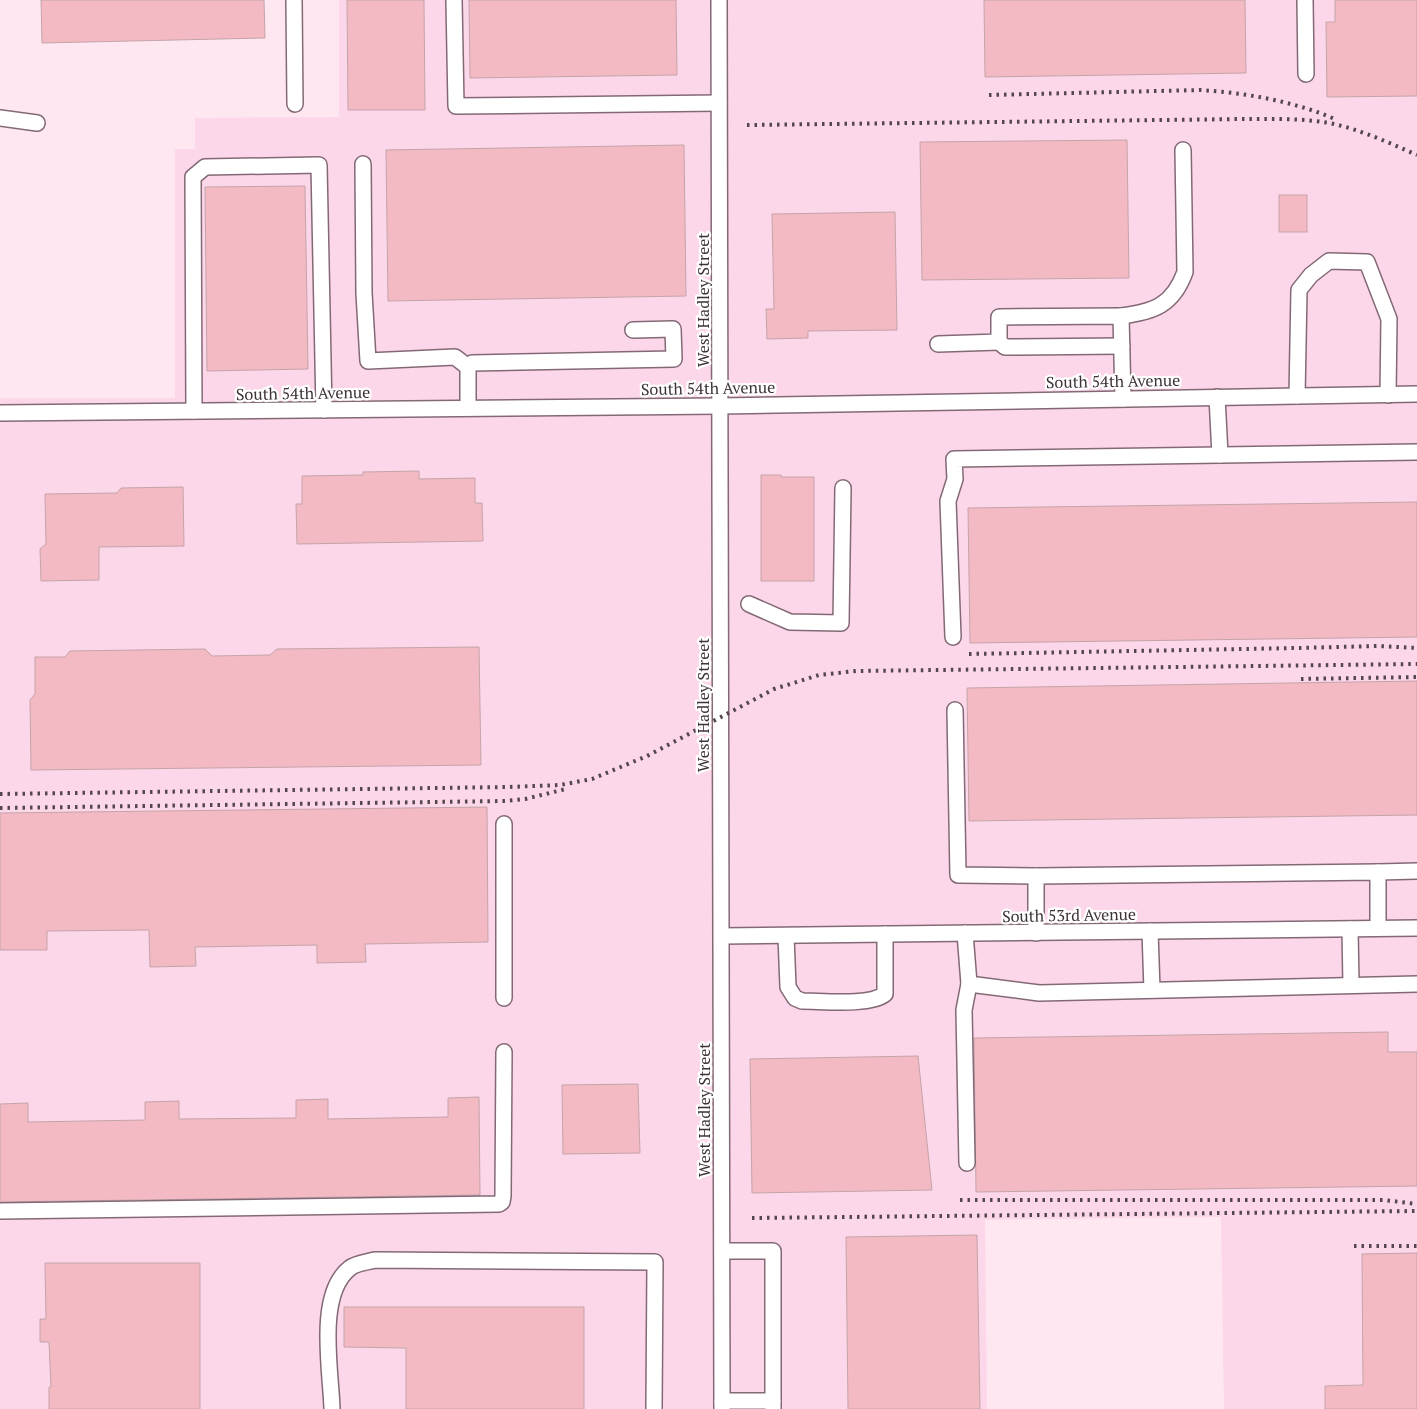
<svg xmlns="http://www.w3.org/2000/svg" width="1417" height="1409" viewBox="0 0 1417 1409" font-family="'PT Serif',serif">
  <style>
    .built { fill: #fcd7e9 }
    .building { fill: #f3bac3; stroke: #c3a4a9 }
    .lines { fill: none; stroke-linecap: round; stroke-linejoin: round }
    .minor-casing { stroke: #836976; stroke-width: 18 }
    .minor { stroke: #fff; stroke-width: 15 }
    .rail { stroke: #53464c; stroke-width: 4; stroke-dasharray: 2.5 5; stroke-linecap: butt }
    .labels { text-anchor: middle; stroke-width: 4.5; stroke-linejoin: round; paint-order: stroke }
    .street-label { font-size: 16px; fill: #3e3238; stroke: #fff }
  </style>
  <rect width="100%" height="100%" fill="#ffe7f2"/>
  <!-- built -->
  <path class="built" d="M339 0H1417V1409H1224L1221 1217 985 1220 987 1409H0V398H175V149H195V118L339 117Z"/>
  <!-- building -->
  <g class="building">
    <path d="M41 0H264L265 38 42 43Z"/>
    <path d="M347 0H424L425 110H348Z"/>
    <path d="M469 0H676L677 75 470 78Z"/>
    <path d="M984 0H1245L1246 73 985 77Z"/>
    <path d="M1335 0H1417V96L1327 97 1326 22H1335Z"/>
    <path d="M1127 140 1129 278 922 280 920 142Z"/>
    <path d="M684 145 686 296 388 301 386 150Z"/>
    <path d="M305 186 308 369 207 371 205 187Z"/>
    <rect x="1279" y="195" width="28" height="37"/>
    <path d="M895 212 897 330 808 331V338L767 339 766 309H774L772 214Z"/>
    <path d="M419 471V479L475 478V503H482L483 541 297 544 296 504H302V476L363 475V472Z"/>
    <path d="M761 475H781V477H814V581H761Z"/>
    <path d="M183 487 184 546 99 547V580L41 581 40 549 46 544 45 494 117 493 121 488Z"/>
    <path d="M1417 502V637L970 643 968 508Z"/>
    <path d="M479 647 481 765 31 770 30 700 35 694V657H65L70 651 205 649 212 656 270 655 277 649Z"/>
    <path d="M1417 681V815L969 821 967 688Z"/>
    <path d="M487 807 488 942 365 944 366 962 317 963V945L195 947 196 966 150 967 149 930 47 931V950H0V813Z"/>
    <path d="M1388 1032V1052H1417V1186L976 1192 974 1038Z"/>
    <path d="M918 1056 932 1190 752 1193 750 1059Z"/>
    <path d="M638 1084 640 1153 563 1154 562 1085Z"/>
    <path d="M479 1097 480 1195 0 1202V1104L28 1103V1122L145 1120V1102L179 1101V1119L296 1118V1100L328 1099V1119L448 1117V1098Z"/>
    <path d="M977 1235 980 1409H848L846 1237Z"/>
    <path d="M1417 1253V1409H1325V1386L1363 1385 1362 1254Z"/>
    <path d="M45 1263H200V1409H49V1387H51L49 1342H40V1319H46Z"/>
    <path d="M344 1307H584V1409H406V1348L344 1347Z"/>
  </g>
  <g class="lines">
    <!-- minor casing -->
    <g class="minor-casing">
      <g id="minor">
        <path d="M294 0 295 104"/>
        <path d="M454 0 456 106 719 103"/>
        <path d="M719 0 722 1409"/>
        <path d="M1305 0 1306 74"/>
        <path d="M0 118 37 123"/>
        <path d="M363 164 364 293 368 361 455 357 468 367"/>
        <path d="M1121 316C1154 312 1173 305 1185 272L1183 150"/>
        <path d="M999 342 1005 347 1122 346"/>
        <path d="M938 344 999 342V317L1121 316 1123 399"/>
        <path d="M1297 396 1299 290 1311 275 1329 261 1367 262 1389 319 1388 395"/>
        <path d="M1217 397 1220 455"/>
        <path d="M468 408V367L472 363 674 359 673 329 633 330"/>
        <path d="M194 411 193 177 205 167 319 165 324 410"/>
        <path d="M0 413 721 406 1417 394"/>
        <path d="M749 604 790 622 841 623 843 488"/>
        <path d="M953 637 948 501 955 479 954 459 1417 452"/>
        <path d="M955 710 958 875 1036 876"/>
        <path d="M1378 872 1417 871"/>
        <path d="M1350 929 1351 985"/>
        <path d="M1150 931 1152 990"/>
        <path d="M965 933 969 984 1039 993 1417 984"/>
        <path d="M1036 933V876L1378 872V928"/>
        <path d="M722 936 1417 928"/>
        <path d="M786 936 788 987 795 998 802 1001C823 1001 870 1006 885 994V934"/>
        <path d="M504 998V824"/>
        <path d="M967 1163 964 1010 969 984"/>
        <path d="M0 1211 499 1204 502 1202 503 1196 504 1052"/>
        <path d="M722 1251H773V1409"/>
        <path d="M722 1401H773"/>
        <path d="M332 1409C331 1371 316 1294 350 1268 356 1263 368 1262 375 1260L655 1262 654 1409"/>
      </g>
    </g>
    <!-- minor -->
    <use href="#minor" class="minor"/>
    <!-- rail -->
    <g class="rail">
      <path d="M989 95 1200 90C1246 93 1294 101 1337 120"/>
      <path d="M747 125 1244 119C1272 119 1301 118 1329 123 1360 129 1389 143 1417 155"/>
      <path d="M969 654 1297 648 1377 646 1417 648"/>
      <path d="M1301 679 1417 677"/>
      <path d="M0 794 509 787 560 785 592 779 647 756 774 689 819 675 856 671 1417 664"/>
      <path d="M0 808 505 801 525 799 566 789"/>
      <path d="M960 1200H1384L1417 1204"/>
      <path d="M752 1218 1417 1211"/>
      <path d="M1354 1246H1417"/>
    </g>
  </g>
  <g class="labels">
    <!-- street labels -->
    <g class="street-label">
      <text transform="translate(703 300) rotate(-90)" y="6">West Hadley Street</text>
      <text transform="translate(1113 381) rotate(-1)" y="6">South 54th Avenue</text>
      <text transform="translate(708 388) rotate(-1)" y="6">South 54th Avenue</text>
      <text transform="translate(303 393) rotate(-1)" y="6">South 54th Avenue</text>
      <text transform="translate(703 705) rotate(-90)" y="6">West Hadley Street</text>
      <text transform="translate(1069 915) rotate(-1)" y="6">South 53rd Avenue</text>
      <text transform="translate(704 1110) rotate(-90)" y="6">West Hadley Street</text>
    </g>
  </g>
</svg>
